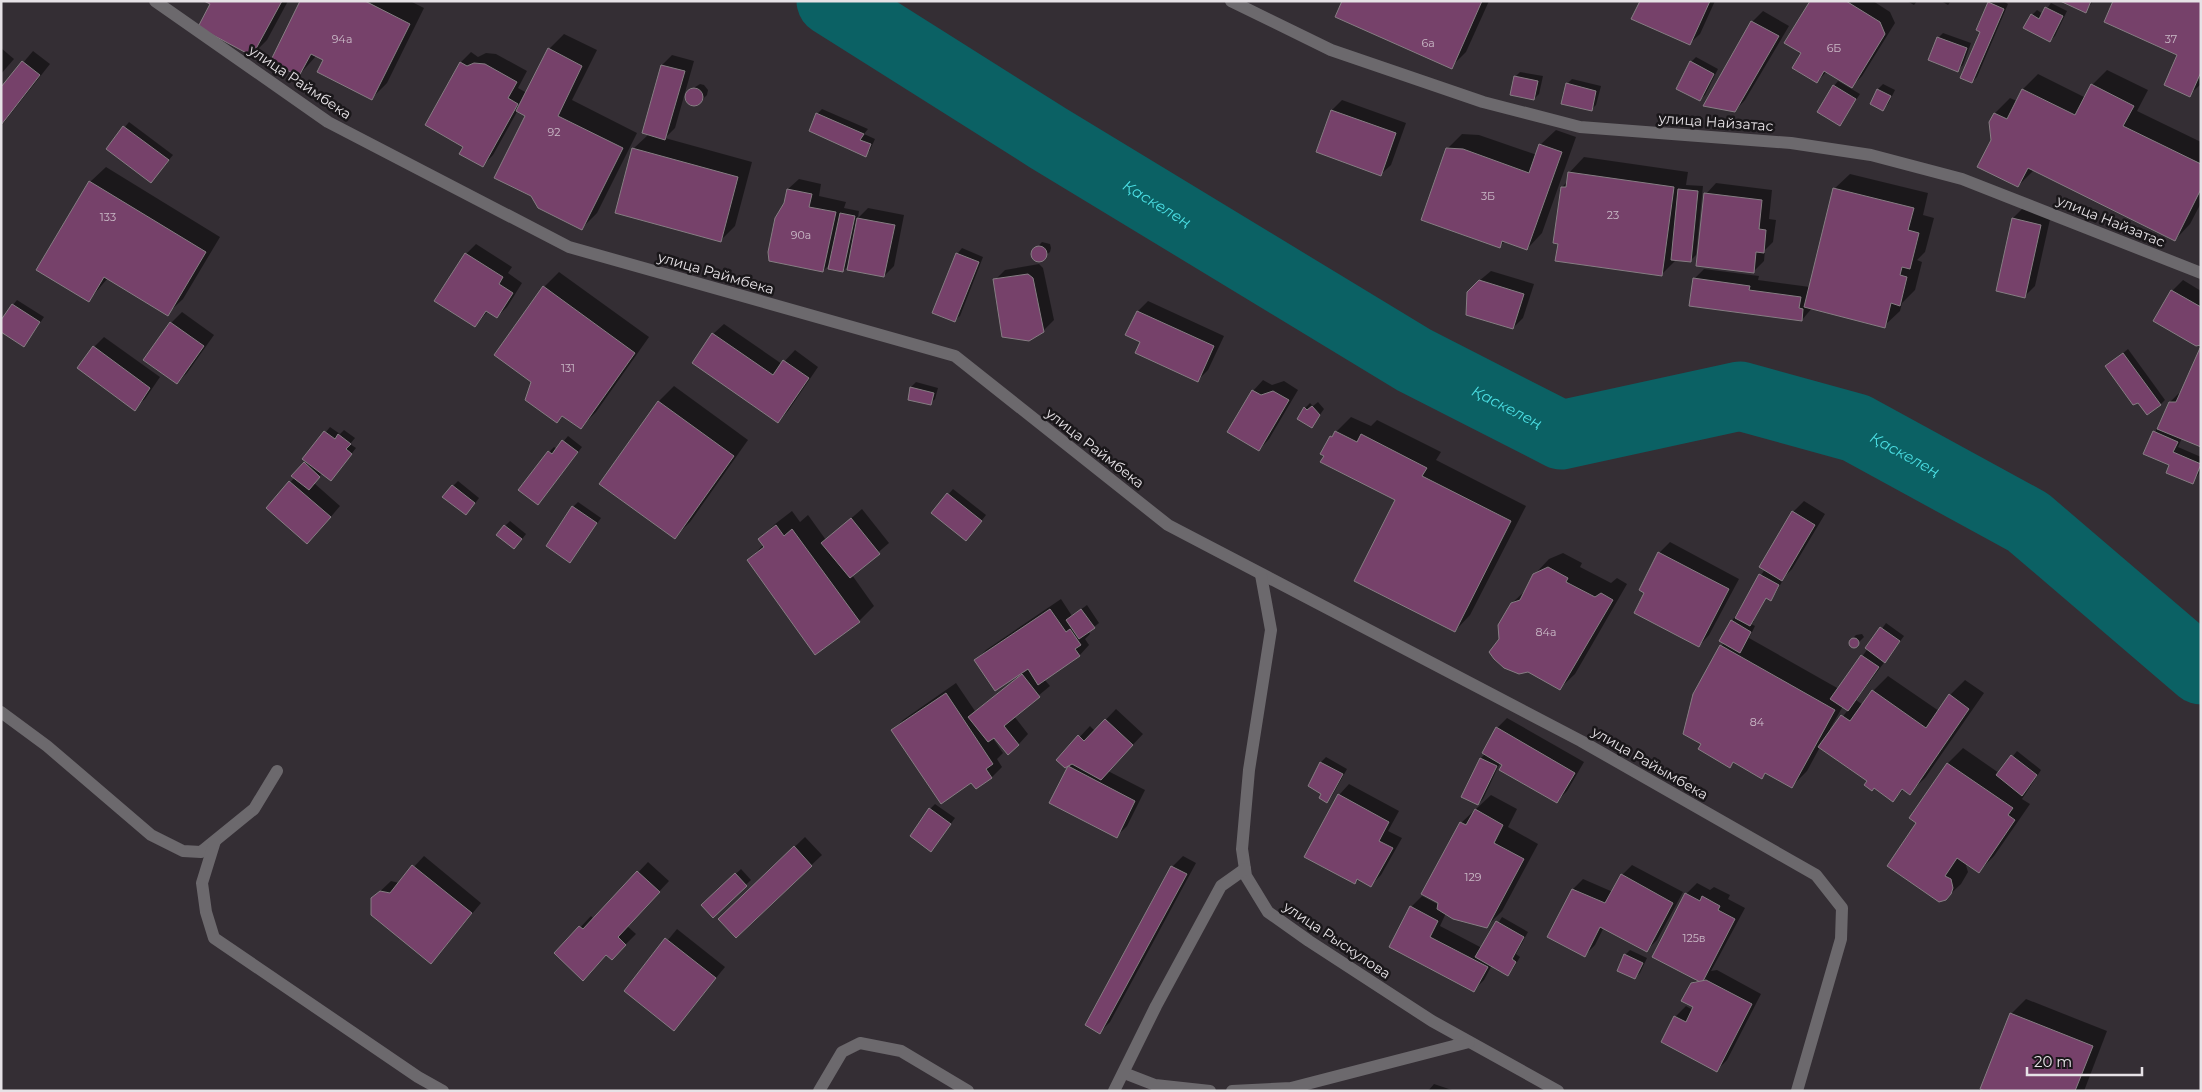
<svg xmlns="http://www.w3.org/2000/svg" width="2202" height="1092" viewBox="0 0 2202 1092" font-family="Montserrat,sans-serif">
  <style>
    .shadow { fill: #0007; fill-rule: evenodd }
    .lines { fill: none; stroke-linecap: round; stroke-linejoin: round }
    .river { stroke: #0b6164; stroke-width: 69 }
    .building { fill: #76416a; stroke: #867d83 }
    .minor { stroke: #6c696d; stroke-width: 12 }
    .labels { text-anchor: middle; stroke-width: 5; stroke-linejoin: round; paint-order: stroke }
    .number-label { font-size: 11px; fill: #cabac7 }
    .street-label { font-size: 14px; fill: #e6e2e6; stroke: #1a171a }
    .water-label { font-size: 15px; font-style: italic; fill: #4bdee3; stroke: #1a171a }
  </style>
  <rect width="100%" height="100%" fill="#342e34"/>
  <!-- shadow -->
  <g class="shadow">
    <path d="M207 1H288L267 40 252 55 212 4Z"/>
    <path d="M302 1H410L424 8 387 83 372 98 325 60 317 55 299 75Z"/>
    <path d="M1343 1H1489L1466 52 1451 67Z"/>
    <path d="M1641 1H1715L1700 34 1689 44Z"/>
    <path d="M1812 1H1873L1890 12 1895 23 1862 76 1852 86 1827 71 1817 82 1803 53Z"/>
    <path d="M1907 1H1917L1914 5Z"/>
    <path d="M1941 1H1951L1948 5Z"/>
    <path d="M1990 1H2003L2008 4 1977 77 1972 82 1982 32 1977 30Z"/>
    <path d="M2063 1H2093L2086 11Z"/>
    <path d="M2201 1V84L2189 95 2179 55Z"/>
    <path d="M2051 3 2067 11 2055 36 2050 41 2032 15 2037 10 2043 14Z"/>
    <path d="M1763 11 1789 26 1745 100 1735 111 1705 105 1752 22Z"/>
    <path d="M1943 33 1971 43 1963 65 1958 70 1938 38Z"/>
    <path d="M564 34 597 50 572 100 637 133 597 213 582 228 527 115 518 110 493 155 482 166 465 146 461 62 471 52 478 57 486 53 496 54 527 71 518 88 527 93 549 49Z"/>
    <path d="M1 48 14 59 1 74Z"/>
    <path d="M33 51 50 64 1 126V89Z"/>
    <path d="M672 55 694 61 675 128 665 138 752 162 735 226 720 241 633 149 649 134 643 132 662 65Z"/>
    <path d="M1696 57 1718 69 1705 95 1700 100 1691 62Z"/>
    <path d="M2107 70 2148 90 2137 111 2201 142V203L2190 224 2175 240 2034 170 2018 186 1992 141 1990 123 1995 113 2010 98 2017 101 2023 89 2038 74 2086 98 2092 85Z"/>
    <path d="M1520 72 1543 76 1539 94 1534 99 1515 77Z"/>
    <path d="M1572 79 1601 86 1596 105 1591 110 1567 84Z"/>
    <path d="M1838 81 1860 94 1840 124 1834 86Z"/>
    <path d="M700 84 704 85 708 90 707 95 698 104 693 105 689 103 686 98 689 91Z"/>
    <path d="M1883 84 1895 90 1888 104 1883 109 1871 104 1878 89Z"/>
    <path d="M1342 100 1406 123 1391 165 1380 175 1317 151 1332 110Z"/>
    <path d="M822 109 868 129 864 134 875 139 870 150 865 155 810 130 817 114Z"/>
    <path d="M129 122 173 155 151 181 108 148Z"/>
    <path d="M1556 130 1576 137 1542 233 1527 249 1505 241 1500 246 1447 149 1462 134 1479 135 1537 155 1540 145Z"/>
    <path d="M1584 157 1688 172 1686 185 1703 186 1696 255 1691 260 1677 259 1661 275 1559 243 1562 187 1568 181 1569 173Z"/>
    <path d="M106 167 220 237 183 299 167 314 108 278 89 300 90 182Z"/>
    <path d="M1850 174 1928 193 1923 215 1934 218 1925 252 1917 260 1922 262 1915 290 1902 303 1900 311 1884 326 1812 308 1802 320 1694 279 1704 269 1759 276 1758 280 1810 287 1834 189Z"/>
    <path d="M799 179 821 184 819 196 846 202 844 208 859 211 858 218 868 208 904 215 894 266 884 276 849 265 843 271 831 263 823 271 785 203 788 189Z"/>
    <path d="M1716 183 1772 190 1769 219 1776 220 1773 242 1765 250 1764 261 1753 272 1706 194Z"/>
    <path d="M2023 208 2051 215 2035 286 2025 296 2013 218Z"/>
    <path d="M1042 242 1050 244 1051 248 1050 252 1039 261 1035 259 1032 253Z"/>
    <path d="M476 244 512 267 508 273 522 283 507 307 497 317 488 311 475 326 466 254Z"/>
    <path d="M962 248 983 257 960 316 955 320 934 312 958 253Z"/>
    <path d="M1039 264 1043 268 1054 320 1043 331 995 280 1005 270Z"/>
    <path d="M1491 271 1534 284 1523 318 1513 328 1479 281Z"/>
    <path d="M559 272 649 337 596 412 581 427 564 415 557 422 532 381 544 287Z"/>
    <path d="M2183 280 2201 291V343L2172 291Z"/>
    <path d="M17 300 44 317 24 346 13 305Z"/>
    <path d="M1148 301 1224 336 1208 370 1198 380 1142 341 1127 334 1138 311Z"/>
    <path d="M182 312 214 335 187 373 177 383 145 359 171 323Z"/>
    <path d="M724 324 782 364 795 350 818 367 788 411 778 422 713 334Z"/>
    <path d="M104 337 160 377 145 399 134 409 94 347Z"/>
    <path d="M2128 349 2165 400 2160 405 2138 401 2107 366Z"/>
    <path d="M1263 380 1272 385 1284 381 1298 390 1269 439 1259 450 1229 432 1253 391Z"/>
    <path d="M916 382 938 388 935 399 930 404 911 387Z"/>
    <path d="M674 386 748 440 690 522 675 537 659 401Z"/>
    <path d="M2183 389 2182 438 2178 447 2201 457V471L2192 483 2171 464 2145 453 2170 402Z"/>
    <path d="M1318 402 1324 409 1312 426 1305 408 1310 403 1313 406Z"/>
    <path d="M1351 417 1371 426 1377 420 1441 452 1436 460 1526 506 1470 615 1455 631 1397 500 1325 456 1331 437Z"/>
    <path d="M330 427 340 434 344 430 355 438 350 444 356 448 335 475 322 473 314 483 340 506 318 532 267 508 295 477 293 476 307 461 304 459Z"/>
    <path d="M568 436 582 447 538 503 549 452 554 447 557 449Z"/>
    <path d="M458 481 479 498 471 509 453 486Z"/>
    <path d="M953 489 986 515 971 534 933 512Z"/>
    <path d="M1804 501 1825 514 1792 569 1782 579 1783 580 1775 594 1770 599 1768 592 1752 621H1754L1751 624 1755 626 1749 638 1839 689 1886 623 1904 636 1856 700 1863 705 1873 691 1888 676 1939 711 1950 695 1965 680 1984 693 1925 778 1909 793 1904 789 1893 800 1820 747 1807 771 1792 786 1767 773 1762 777 1734 762 1730 766 1703 744 1721 646 1725 643 1732 621 1765 569 1761 567 1793 512ZM1843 706 1848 710 1832 730 1830 729Z"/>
    <path d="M578 502 601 518 570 561 573 507Z"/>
    <path d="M862 509 889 543 852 575 874 606 859 621 749 560 764 544 760 539 775 524 792 511 800 522 808 515 826 540Z"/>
    <path d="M510 521 526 534 519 543 505 526Z"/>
    <path d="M1670 542 1739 579 1709 635 1699 646 1646 592 1641 589 1659 553Z"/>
    <path d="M1563 553 1582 563 1580 567 1611 583 1617 578 1627 584 1575 674 1559 689 1500 639 1512 603 1527 589 1534 575 1549 559Z"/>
    <path d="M1061 599 1072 616 1087 605 1099 623 1089 631 1090 634 1085 639 1089 645 1079 656 1044 679 1050 686 1014 716 1028 734 1018 745 992 737 1003 753 997 759 1002 767 992 777 972 781 893 730 903 720 956 683 975 711 1021 675 976 660 986 650Z"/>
    <path d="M1862 634 1864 637 1855 646 1851 645V640L1856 635Z"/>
    <path d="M1116 709 1143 734 1108 771 1145 790 1127 826 1117 836 1051 803 1071 763 1058 760 1090 726 1095 731Z"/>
    <path d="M1507 718 1584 762 1567 791 1557 801 1500 763 1483 799 1478 804 1481 758 1485 754 1497 728Z"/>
    <path d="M1963 748 1999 773 2017 751 2041 770 2022 799 2030 804 1994 856 1979 871 1965 862 1968 872 1961 884 1945 899 1918 822 1911 818 1948 763Z"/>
    <path d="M1326 757 1347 769 1332 796 1327 801 1323 793 1309 785 1321 762Z"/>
    <path d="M1349 784 1399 811 1388 831 1402 838 1381 875 1371 885 1359 879 1355 883 1339 795Z"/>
    <path d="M1491 795 1517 809 1508 827 1538 844 1502 911 1487 926 1446 913 1440 926 1482 948 1502 917 1528 932 1516 954 1520 957 1513 969 1508 974 1492 965 1484 980 1474 990 1391 946 1411 907 1422 896 1439 905V902L1423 893 1461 823Z"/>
    <path d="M935 804 955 818 931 850 930 809Z"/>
    <path d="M805 837 822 855 736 937 730 908Z"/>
    <path d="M424 856 481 903 431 963 372 899 391 881 399 883Z"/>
    <path d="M1183 856 1196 863 1110 1022 1100 1032 1087 1025 1172 867Z"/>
    <path d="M648 862 669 881 627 926 636 934 622 948 607 954 593 969 556 953 591 916 594 919Z"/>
    <path d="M1632 865 1683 892 1657 940 1647 950 1604 927 1595 945 1585 955 1573 889 1583 879 1613 892 1622 875Z"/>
    <path d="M741 869 751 880 713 916 703 905Z"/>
    <path d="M1697 883 1710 890 1714 887 1730 895 1728 899 1745 908 1711 971 1717 970 1761 994 1727 1060 1717 1070 1662 1042 1675 1017 1686 1006 1693 1010 1692 984 1697 979 1686 894Z"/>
    <path d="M677 929 725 967 674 1029 626 991Z"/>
    <path d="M1630 950 1647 958 1640 973 1635 978 1625 955Z"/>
    <path d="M2026 999 2107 1031 2084 1091H1988L2011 1014Z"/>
    <path d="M1434 1084 1455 1091H1428Z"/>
  </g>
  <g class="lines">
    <!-- river -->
    <path class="river" id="s1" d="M831 1 1048 138 1414 360 1561 435 1740 396 1856 428 2028 522 2201 670"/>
  </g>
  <!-- building -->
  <g class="building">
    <path d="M204 1H282L252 56 198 27 210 4Z"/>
    <path d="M300 1H365L410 24 372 100 317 72 323 60 311 54 299 76 270 62Z"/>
    <path d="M1342 1H1482L1452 69 1335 17Z"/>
    <path d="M1640 1H1710L1690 45 1631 19Z"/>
    <path d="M1810 1H1846L1880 22 1885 34 1852 88 1824 71 1817 83 1792 68 1801 53 1784 43Z"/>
    <path d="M2060 1H2091L2086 13Z"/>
    <path d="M2113 1H2201V72L2190 97 2164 85 2177 55 2104 22Z"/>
    <path d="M1988 2 2004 9 1972 83 1960 78 1980 32 1976 30Z"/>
    <path d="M2045 7 2063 16 2050 42 2023 28 2031 14 2039 19Z"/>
    <path d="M1751 21 1779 36 1735 112 1703 106Z"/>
    <path d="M1937 37 1967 48 1958 72 1928 60Z"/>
    <path d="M548 48 582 66 558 116 623 148 582 230 538 208 531 196 494 178 525 116 516 111Z"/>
    <path d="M22 61 40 75 1 125V87Z"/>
    <path d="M1690 61 1714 74 1700 101 1676 89Z"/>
    <path d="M460 62 467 66 474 63 485 64 517 82 508 98 518 104 483 167 459 154 463 147 425 125Z"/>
    <path d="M661 65 685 71 665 140 642 133Z"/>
    <path d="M1514 76 1538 81 1534 100 1510 95Z"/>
    <path d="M1566 83 1596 91 1592 111 1561 104Z"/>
    <path d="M2091 84 2134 106 2123 126 2201 164V189L2175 241 2028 168 2018 187 1977 167 1991 140 1989 122 1994 113 2007 119 2022 89 2075 115Z"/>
    <path d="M1833 85 1856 99 1840 126 1817 112Z"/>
    <circle cx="694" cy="97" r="9"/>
    <path d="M1877 89 1891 96 1883 111 1870 104Z"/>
    <path d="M1331 110 1396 133 1381 176 1316 152Z"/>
    <path d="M816 113 864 134 860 140 871 144 866 157 809 131Z"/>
    <path d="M123 126 169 160 151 183 106 149Z"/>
    <path d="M1539 144 1562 152 1527 250 1502 241 1500 248 1421 220 1446 148 1463 149 1529 173Z"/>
    <path d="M632 148 738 177 721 242 615 213Z"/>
    <path d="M1568 172 1674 187 1662 276 1555 261 1558 244 1553 243 1561 187H1566Z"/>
    <path d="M89 181 206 252 168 316 104 277 89 302 36 270Z"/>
    <path d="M1833 188 1914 208 1908 230 1919 233 1910 269 1902 267 1900 275 1907 277 1900 306 1891 303 1885 328 1804 307Z"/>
    <path d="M787 189 812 194 809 207 836 212 823 272 769 261 768 252 775 218 784 203Z"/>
    <path d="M1678 189 1698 191 1691 262 1671 260Z"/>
    <path d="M1704 193 1762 200 1759 229 1766 230 1764 253 1756 252 1754 273 1696 266Z"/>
    <path d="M840 213 855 216 843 272 828 269Z"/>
    <path d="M857 218 895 225 884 277 847 270Z"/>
    <path d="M2012 218 2041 225 2025 298 1996 291Z"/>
    <circle cx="1039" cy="254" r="8"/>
    <path d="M465 253 503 277 499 284 513 293 497 318 486 311 475 327 434 301Z"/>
    <path d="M956 253 979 262 955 322 932 313Z"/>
    <path d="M1028 274 1033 278 1044 332 1029 341 1002 337 993 279Z"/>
    <path d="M1693 278 1750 286 1749 290 1801 297 1799 308 1803 309 1802 321 1689 306Z"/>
    <path d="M1479 280 1524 294 1513 329 1466 315 1467 292Z"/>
    <path d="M543 286 635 353 581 429 562 416 557 423 525 400 531 382 494 355Z"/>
    <path d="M2171 290 2201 307V345L2196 346 2153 321Z"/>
    <path d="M12 304 40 322 24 347 1 332V320Z"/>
    <path d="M1137 311 1214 346 1198 382 1135 353 1140 342 1125 335Z"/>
    <path d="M170 322 204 346 177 384 143 360Z"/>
    <path d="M712 333 773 375 783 360 809 378 778 423 692 363Z"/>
    <path d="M93 346 150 388 135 411 77 368Z"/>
    <path d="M2200 348H2201V447L2157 429 2169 402H2176Z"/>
    <path d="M2123 353 2161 405 2147 415 2138 403 2133 405 2105 366Z"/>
    <path d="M910 387 934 393 931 405 908 400Z"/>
    <path d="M1252 390 1261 395 1273 391 1289 400 1259 451 1227 432Z"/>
    <path d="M658 401 734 456 675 539 599 484Z"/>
    <path d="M1312 406 1320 415 1312 428 1297 419 1304 407 1307 410Z"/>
    <path d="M324 431 335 439 338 434 351 444 346 449 352 454 331 481 302 459Z"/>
    <path d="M1335 431 1357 442 1361 434 1427 468 1422 476 1511 521 1455 632 1354 581 1395 500 1320 462 1324 456 1320 454 1330 436 1332 437Z"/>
    <path d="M2153 431 2178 442 2173 452 2201 464 2193 484 2166 473 2169 465 2143 454Z"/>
    <path d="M562 440 578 452 538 505 518 490 548 451 552 454Z"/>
    <path d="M304 462 320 477 309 490 291 476Z"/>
    <path d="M289 481 331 517 307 544 266 508Z"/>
    <path d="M452 485 475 503 466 515 442 497Z"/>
    <path d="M947 493 982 521 966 541 931 513Z"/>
    <path d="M572 506 597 523 570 563 546 546Z"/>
    <path d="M1792 511 1815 525 1782 581 1759 567Z"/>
    <path d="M851 518 880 554 850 578 821 543Z"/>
    <path d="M504 525 522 539 514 549 496 535Z"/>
    <path d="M776 525 784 536 792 529 860 622 815 655 747 560 764 547 758 539Z"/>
    <path d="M1658 552 1729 589 1699 647 1634 613 1644 593 1639 590Z"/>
    <path d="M1548 567 1568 578 1566 582 1595 597 1601 593 1613 600 1560 690 1528 672 1519 674 1504 668 1494 659 1489 652 1499 639 1498 625 1511 603 1520 600 1533 574Z"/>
    <path d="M1759 574 1779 585 1771 601 1766 598 1750 626 1735 618Z"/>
    <path d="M1050 609 1066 632 1070 629 1081 645 1075 649 1080 656 1038 685 1028 669 995 691 974 660Z"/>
    <path d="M1081 609 1095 628 1079 639 1066 620Z"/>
    <path d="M1731 620 1751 632 1740 653 1719 641Z"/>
    <path d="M1880 627 1900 641 1885 663 1865 648Z"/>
    <circle cx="1854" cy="643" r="5"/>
    <path d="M1720 645 1835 710 1792 788 1765 773 1762 779 1733 762 1730 768 1698 749 1701 744 1683 734 1693 694Z"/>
    <path d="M1861 655 1879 667 1848 711 1830 699Z"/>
    <path d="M1022 674 1040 697 1004 726 1019 745 1008 755 994 738 988 742 968 717Z"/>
    <path d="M1872 690 1926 728 1949 694 1969 709 1910 795 1902 789 1893 802 1874 788 1872 791 1864 785 1867 781 1818 747 1841 715 1850 721Z"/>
    <path d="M946 693 993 764 986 769 992 778 976 789 971 783 941 804 891 730Z"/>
    <path d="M1105 719 1133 745 1101 780 1072 764 1065 768 1056 760 1078 735 1084 741Z"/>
    <path d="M1496 727 1575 773 1557 803 1499 770 1502 765 1482 753Z"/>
    <path d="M2011 755 2037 775 2022 796 1996 775Z"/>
    <path d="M1480 758 1497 766 1478 805 1461 797Z"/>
    <path d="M1320 762 1343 774 1327 803 1319 798 1321 794 1308 786Z"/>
    <path d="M1947 763 2013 808 2008 815 2015 820 1979 873 1957 858 1945 876 1951 879 1953 888 1951 894 1946 900 1939 902 1887 866 1916 823 1909 818Z"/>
    <path d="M1068 766 1135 801 1117 838 1049 803Z"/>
    <path d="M1338 794 1389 822 1379 841 1393 848 1371 887 1357 879 1355 884 1304 857Z"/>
    <path d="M929 808 951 824 931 852 910 836Z"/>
    <path d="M1475 809 1503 825 1494 843 1524 859 1487 928 1453 919 1437 909 1438 903 1421 894 1460 822 1466 825Z"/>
    <path d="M794 846 812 866 736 938 718 919Z"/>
    <path d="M412 865 472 913 431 964 371 915V898L380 891 390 893Z"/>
    <path d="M1171 866 1187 874 1100 1034 1085 1025Z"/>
    <path d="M637 871 660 892 618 937 626 945 612 960 606 955 583 981 554 953 579 926 583 929Z"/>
    <path d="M735 873 747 886 713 918 701 905Z"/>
    <path d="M1621 874 1673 903 1647 952 1600 927 1585 957 1547 937 1572 889 1605 903Z"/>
    <path d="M1685 893 1700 901 1702 896 1720 906 1718 910 1735 919 1702 983 1652 957Z"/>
    <path d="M1410 906 1438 921 1430 937 1488 967 1474 992 1389 947Z"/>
    <path d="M1496 921 1524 937 1512 959 1516 962 1508 976 1475 957Z"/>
    <path d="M665 938 716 978 674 1031 624 991Z"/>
    <path d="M1624 954 1643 963 1635 979 1617 971Z"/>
    <path d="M1706 980 1752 1004 1717 1072 1661 1042 1674 1016 1686 1022 1693 1007 1681 1001 1691 983Z"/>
    <path d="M2010 1013 2093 1046 2075 1091H1985L1980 1089Z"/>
  </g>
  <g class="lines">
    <!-- minor -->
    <g class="minor">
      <path d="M155 1 328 122 569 247 955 356 1168 525 1581 741 1816 875 1842 908 1841 939 1797 1091"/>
      <path d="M1231 1 1331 50 1483 102 1580 127 1791 143 1871 155 1962 179 2201 273"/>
      <path d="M1261 575 1271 630 1249 770 1242 849 1246 876 1268 912 1309 941 1432 1021 1558 1091"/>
      <path d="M1 712 47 746 151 835 183 851 201 852 254 809 277 771"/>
      <path d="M215 841 202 883 206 912 214 938 418 1077 443 1091"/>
      <path d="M1124 1073 1155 1085 1210 1091"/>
      <path d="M819 1091 842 1052 860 1043 901 1051 968 1091"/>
      <path d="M1114 1091 1156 1006 1221 886 1245 869"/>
      <path d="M1232 1091 1291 1088 1469 1042"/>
    </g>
  </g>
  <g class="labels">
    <!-- number labels -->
    <g class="number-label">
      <text x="342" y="43">94а</text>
      <text x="2171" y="43">37</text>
      <text x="1428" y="47">6а</text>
      <text x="1834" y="52">6Б</text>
      <text x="554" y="136">92</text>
      <text x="1488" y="200">3Б</text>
      <text x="1613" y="219">23</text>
      <text x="108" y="221">133</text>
      <text x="801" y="239">90а</text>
      <text x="568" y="372">131</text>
      <text x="1546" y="636">84а</text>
      <text x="1757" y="726">84</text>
      <text x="1473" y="881">129</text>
      <text x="1694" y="942">125в</text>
    </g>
    <!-- street labels -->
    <g class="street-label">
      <text transform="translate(300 82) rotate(34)" y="5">улица Раймбека</text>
      <text transform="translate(1716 122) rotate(4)" y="5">улица Найзатас</text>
      <text transform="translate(2111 221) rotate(22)" y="5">улица Найзатас</text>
      <text transform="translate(716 273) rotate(16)" y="5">улица Раймбека</text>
      <text transform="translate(1095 448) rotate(38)" y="5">улица Раймбека</text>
      <text transform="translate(1650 763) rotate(30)" y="5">улица Райымбека</text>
      <text transform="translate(1337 940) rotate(34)" y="5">улица Рыскулова</text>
    </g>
    <!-- water labels -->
    <g class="water-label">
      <text dy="5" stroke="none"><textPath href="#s1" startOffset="384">Қаскелең</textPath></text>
      <text dy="5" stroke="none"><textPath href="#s1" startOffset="789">Қаскелең</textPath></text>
      <text dy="5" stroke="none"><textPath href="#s1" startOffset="1209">Қаскелең</textPath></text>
    </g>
  </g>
  <!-- border -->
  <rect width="2202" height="1092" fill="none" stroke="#e6e2e6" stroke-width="5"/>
  <!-- scale -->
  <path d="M2027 1067v8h115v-8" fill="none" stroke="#e6e2e6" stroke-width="2.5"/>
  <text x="2034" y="1067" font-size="15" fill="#e6e2e6" stroke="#1a171a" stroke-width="4" paint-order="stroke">20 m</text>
</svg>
